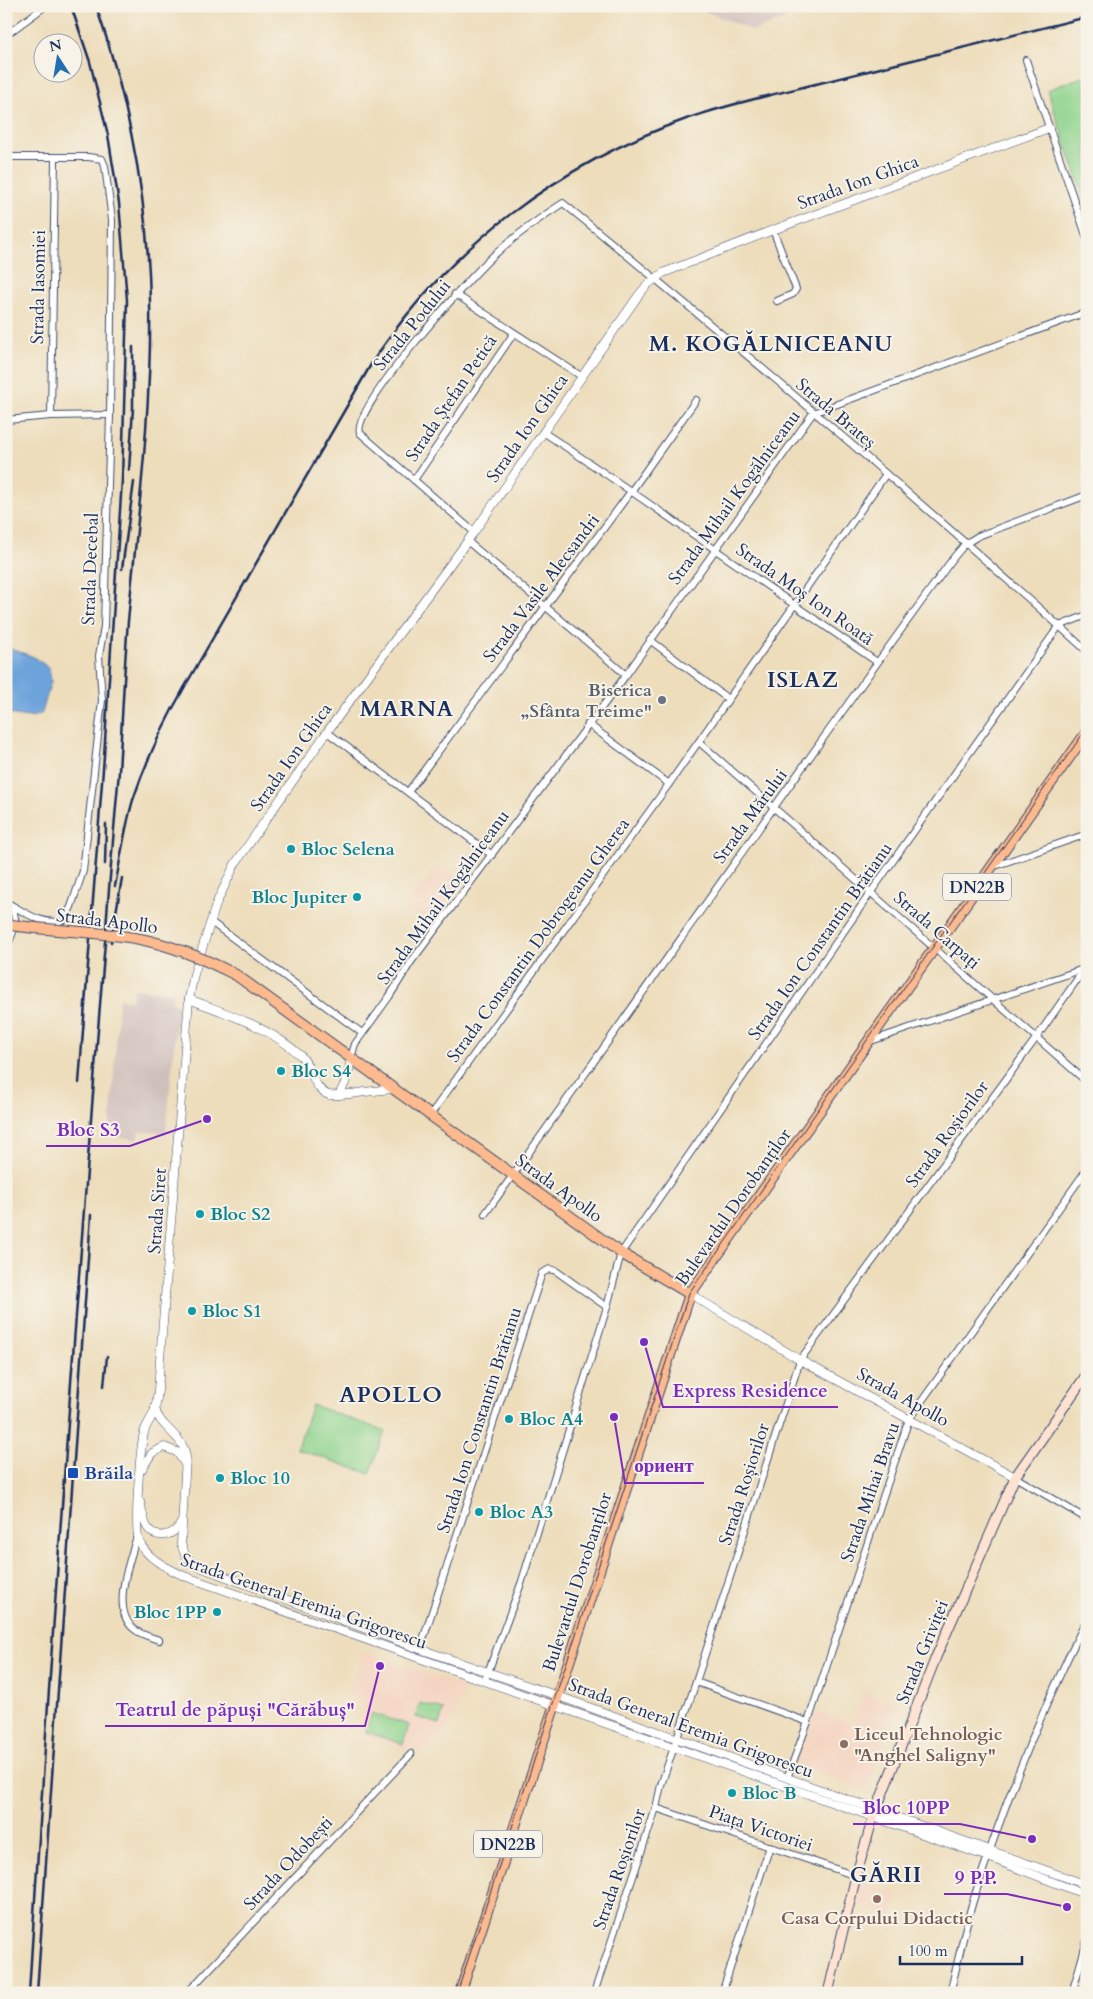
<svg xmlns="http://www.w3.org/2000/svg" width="1093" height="1999" viewBox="0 0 1093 1999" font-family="Cardo,serif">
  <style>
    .built { fill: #f4d3c0 }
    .industrial { fill: #d0c0bc }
    .green { fill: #8ed38c; stroke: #548175 }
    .water { fill: #6da3db; stroke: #44699c }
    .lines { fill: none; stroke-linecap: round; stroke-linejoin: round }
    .minor-casing { stroke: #3a496c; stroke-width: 8 }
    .tertiary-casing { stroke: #3a496c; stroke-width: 9 }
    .secondary-casing { stroke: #3a496c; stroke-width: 11 }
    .primary-casing { stroke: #3a496c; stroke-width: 12 }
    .minor { stroke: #fff; stroke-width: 6 }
    .tertiary { stroke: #fff; stroke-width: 8 }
    .secondary { stroke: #fee3d2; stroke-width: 9 }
    .primary { stroke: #fcba8e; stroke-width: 10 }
    .tram { stroke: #1b2f5e; stroke-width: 1 }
    .rail { stroke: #1b2f5e; stroke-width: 2.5 }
    .primary-bridge-casing { stroke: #3a496c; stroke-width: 12; stroke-linecap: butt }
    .primary-bridge { stroke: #fcba8e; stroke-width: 10 }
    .worship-dot { fill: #6b7280; stroke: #f7f3e8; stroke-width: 2 }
    .culture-dot { fill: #0f9aa8; stroke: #f7f3e8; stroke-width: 2 }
    .transit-dot { fill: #1a4fb4; stroke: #f7f3e8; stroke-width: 2 }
    .education-dot { fill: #8d6e63; stroke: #f7f3e8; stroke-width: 2 }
    .labels { text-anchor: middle; stroke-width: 4; stroke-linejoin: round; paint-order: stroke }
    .shield { fill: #f7f3e8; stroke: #5d6a87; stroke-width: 1 }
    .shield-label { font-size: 16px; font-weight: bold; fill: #1b2f5e }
    .street-label { font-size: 18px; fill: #1b2f5e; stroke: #f7f3e8 }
    .worship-label { font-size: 18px; font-weight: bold; fill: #5b616d; stroke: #f7f3e8; text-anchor: end }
    .culture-label { font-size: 18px; font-weight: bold; fill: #0d838f; stroke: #f7f3e8; text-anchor: start }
    .transit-label { font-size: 18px; font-weight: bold; fill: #164399; stroke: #f7f3e8; text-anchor: start }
    .education-label { font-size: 18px; font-weight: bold; fill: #785e54; stroke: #f7f3e8; text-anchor: start }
    .district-label { font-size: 22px; font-weight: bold; letter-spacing: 1px; fill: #1b2f5e; stroke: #f7f3e8 }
    .leader { fill: none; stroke: #7b2cbf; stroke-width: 2 }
    .callout-dot { fill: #7b2cbf; stroke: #f7f3e8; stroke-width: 2 }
    .callout-label { font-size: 19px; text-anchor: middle; font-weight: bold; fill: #7b2cbf; stroke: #f7f3e8; stroke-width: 4; stroke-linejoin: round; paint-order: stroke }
  </style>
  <rect width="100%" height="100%" fill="#f7f3e8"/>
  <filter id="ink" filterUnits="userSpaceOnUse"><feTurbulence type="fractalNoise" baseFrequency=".02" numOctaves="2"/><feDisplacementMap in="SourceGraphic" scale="10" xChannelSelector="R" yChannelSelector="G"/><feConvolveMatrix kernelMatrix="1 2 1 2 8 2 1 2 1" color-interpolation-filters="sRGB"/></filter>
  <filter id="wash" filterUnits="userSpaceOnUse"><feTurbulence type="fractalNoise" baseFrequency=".0096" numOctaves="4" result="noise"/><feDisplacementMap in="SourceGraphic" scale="20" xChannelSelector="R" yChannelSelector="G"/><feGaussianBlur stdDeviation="1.12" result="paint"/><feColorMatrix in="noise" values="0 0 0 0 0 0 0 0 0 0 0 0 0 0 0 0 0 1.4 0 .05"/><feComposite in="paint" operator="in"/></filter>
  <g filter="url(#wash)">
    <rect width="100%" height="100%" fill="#edddbb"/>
    <!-- built -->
    <g class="built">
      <path d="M437 867 463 885 439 919H431L427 925 404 908Z"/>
      <path d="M363 1651 464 1686 451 1725 422 1753 368 1737 358 1723 364 1701 348 1695Z"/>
      <path d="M864 1692 899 1704 867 1790 796 1764 815 1711 852 1724Z"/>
      <path d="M860 1884 898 1893 893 1915 857 1905Z"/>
    </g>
    <!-- industrial -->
    <g class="industrial">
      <path d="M693 6H783L785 19 753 31Z"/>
      <path d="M133 989 173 993 172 1003 178 1004 166 1133 139 1131 137 1139 117 1137V1128L110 1127 119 999 132 1000Z"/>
    </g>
    <!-- green -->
    <g class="green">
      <path d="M1087 75V207L1047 90Z"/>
      <path d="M312 1405 385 1431 370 1474 297 1449Z"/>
      <path d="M420 1703 444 1710 439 1724 416 1717Z"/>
      <path d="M372 1713 409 1725 403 1744 366 1732Z"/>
    </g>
    <!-- water -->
    <path class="water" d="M6 647 34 657 49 668 51 681 42 713C30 721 18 714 6 714Z"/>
  </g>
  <g filter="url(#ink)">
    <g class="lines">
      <!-- minor casing -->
      <g class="minor-casing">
        <g id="minor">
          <path d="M835 6 849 8 877 6"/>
          <path d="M6 35 44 7"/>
          <path d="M1026 60 1087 238"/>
          <path d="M6 157H88L102 159 105 166 112 220 110 415 104 626 99 656 102 700 83 871 71 907 64 920C44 927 24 912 8 903"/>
          <path d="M773 230 796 289 793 294 777 301"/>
          <path d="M455 294 581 376"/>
          <path d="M51 416 55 158"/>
          <path d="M6 420 51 416 110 415"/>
          <path d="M543 432C656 506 765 586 877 662"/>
          <path d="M414 480 514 333"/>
          <path d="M474 532 360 433C351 408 470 277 493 256 515 236 538 219 563 203 741 348 916 497 1087 651"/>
          <path d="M467 541 546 607 626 675"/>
          <path d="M650 640 728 699"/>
          <path d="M588 724 669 784"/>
          <path d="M327 732 492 855"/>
          <path d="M699 742 1087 1082"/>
          <path d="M408 792 632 490 696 400"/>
          <path d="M992 867 1087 834"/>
          <path d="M211 922 362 1033"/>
          <path d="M6 949C12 934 21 920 10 906"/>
          <path d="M868 1042 1086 968"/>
          <path d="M351 1058 355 1044 389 997 411 962 626 675 813 413 1087 312"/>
          <path d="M431 1114 669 784 886 474"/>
          <path d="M485 1214C642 996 795 774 954 557L965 544 978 536 1087 495"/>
          <path d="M1015 1477 1087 1519"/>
          <path d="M137 1536C130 1561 110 1609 134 1629 141 1635 151 1637 159 1640"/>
          <path d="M420 1649 542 1273 550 1269 556 1271 607 1307"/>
          <path d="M485 1680 522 1581 607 1307 621 1253 871 892 1059 626 1087 615"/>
          <path d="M696 1682 808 1722"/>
          <path d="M787 1778 808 1722 909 1419 1087 1169"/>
          <path d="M656 1808 856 1876"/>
          <path d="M189 1990 201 1993"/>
          <path d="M187 1993 411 1754"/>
          <path d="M594 1993 656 1808 661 1785 696 1682 800 1360 1037 1037 1085 968"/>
          <path d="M722 1993 770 1846"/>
          <path d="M950 1993C958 1962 964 1931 973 1901 1004 1804 1041 1709 1087 1619"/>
          <path d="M1072 1993 1087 1941"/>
        </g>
      </g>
      <!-- tertiary casing -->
      <g class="tertiary-casing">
        <g id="tertiary">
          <path d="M1049 128 773 230 663 273 647 285 638 296 474 532 327 732 235 864 217 902 194 974 189 999 160 1359C159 1375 159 1393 155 1409 153 1417 146 1424 144 1433 140 1448 134 1528 139 1541 147 1559 167 1568 184 1576L988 1857 1087 1895"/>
          <path d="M189 999C227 1014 270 1027 301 1056 312 1067 313 1090 329 1095 337 1097 381 1089 394 1089"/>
          <path d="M339 1095 348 1077 351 1058"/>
          <path d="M690 1294 800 1360 1015 1477"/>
          <path d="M155 1408C159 1428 184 1435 186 1457L181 1544 186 1557 197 1566 420 1649 555 1695 1087 1885"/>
          <path d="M142 1469 152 1453 164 1447 177 1452 185 1464"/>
          <path d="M140 1502C142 1509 143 1518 146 1525 154 1541 174 1537 181 1523"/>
        </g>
      </g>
      <!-- secondary casing -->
      <g class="secondary-casing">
        <path id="secondary" d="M828 1993 856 1876 873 1818 936 1657 1015 1477 1087 1374"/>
      </g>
      <!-- primary casing -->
      <g class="primary-casing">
        <g id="primary">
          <path d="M236 975 621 1253 690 1294"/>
          <path d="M460 1993 690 1294 1087 732"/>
        </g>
      </g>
      <!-- minor -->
      <use href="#minor" class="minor"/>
      <!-- tertiary -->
      <use href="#tertiary" class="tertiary"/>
      <!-- secondary -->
      <use href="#secondary" class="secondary"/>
      <!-- primary -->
      <use href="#primary" class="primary"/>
      <!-- tram -->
      <path class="tram" d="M457 1993 689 1293 1087 728"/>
      <!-- rail -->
      <g class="rail">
        <path d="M71 6 90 62 108 135 119 203 127 300 122 480 104 756 79 1083"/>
        <path d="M129 470 133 408V347"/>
        <path d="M122 569 134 482"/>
        <path d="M105 864 106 824"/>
        <path d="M115 886C121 857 125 827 133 800 146 761 164 723 184 688L373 361C449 247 560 163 689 118 741 100 795 90 848 76 928 56 1007 37 1087 17"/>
        <path d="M111 942 122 878"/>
        <path d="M104 1386 107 1356"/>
        <path d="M29 1993C51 1642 77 1292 105 942 109 885 114 828 119 772 122 722 124 671 128 621 138 515 152 408 150 301 148 201 129 101 96 6"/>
        <path d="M37 1993 91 1215"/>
      </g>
      <!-- primary-bridge casing -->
      <g class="primary-bridge-casing">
        <path id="primary-bridge" d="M6 924C50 932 96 930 140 939 175 946 205 959 236 975"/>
      </g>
      <!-- primary-bridge -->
      <use href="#primary-bridge" class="primary-bridge"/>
    </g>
  </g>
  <!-- markers -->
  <circle class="worship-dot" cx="662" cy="700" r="5"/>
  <g class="culture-dot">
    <circle cx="291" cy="849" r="5"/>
    <circle cx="357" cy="897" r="5"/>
    <circle cx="281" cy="1071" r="5"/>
    <circle cx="200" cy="1214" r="5"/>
    <circle cx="192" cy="1311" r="5"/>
    <circle cx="509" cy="1419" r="5"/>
    <circle cx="220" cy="1478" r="5"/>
    <circle cx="479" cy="1512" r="5"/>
    <circle cx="217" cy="1612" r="5"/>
    <circle cx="732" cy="1793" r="5"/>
  </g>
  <rect class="transit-dot" x="67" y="1467" width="12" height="12" rx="2.5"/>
  <g class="education-dot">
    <circle cx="844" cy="1744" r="5"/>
    <circle cx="877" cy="1899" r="5"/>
  </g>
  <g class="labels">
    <!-- shield labels -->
    <g class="shield">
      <rect x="943" y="873.5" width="68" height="27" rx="4"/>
      <rect x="474" y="1830.5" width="68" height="27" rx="4"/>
    </g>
    <g class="shield-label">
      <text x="977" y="893">DN22B</text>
      <text x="508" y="1850">DN22B</text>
    </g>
    <!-- street labels -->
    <g class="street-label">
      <text transform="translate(858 182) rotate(-20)" y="6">Strada Ion Ghica</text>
      <text transform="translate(38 287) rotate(-89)" y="6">Strada Iasomiei</text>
      <text transform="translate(412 325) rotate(-51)" y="6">Strada Podului</text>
      <text transform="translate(451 398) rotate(-56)" y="6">Strada Ștefan Petică</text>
      <text transform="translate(836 413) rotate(40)" y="6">Strada Brateș</text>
      <text transform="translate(527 428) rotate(-55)" y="6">Strada Ion Ghica</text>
      <text transform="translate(734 497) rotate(-54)" y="6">Strada Mihail Kogălniceanu</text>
      <text transform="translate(90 569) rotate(-88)" y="6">Strada Decebal</text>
      <text transform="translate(541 588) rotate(-53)" y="6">Strada Vasile Alecsandri</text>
      <text transform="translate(805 594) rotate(35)" y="6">Strada Moș Ion Roată</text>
      <text transform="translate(291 757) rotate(-55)" y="6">Strada Ion Ghica</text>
      <text transform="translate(750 816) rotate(-54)" y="6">Strada Mărului</text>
      <text transform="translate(443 897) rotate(-54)" y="6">Strada Mihail Kogălniceanu</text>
      <text transform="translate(107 921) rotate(7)" y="6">Strada Apollo</text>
      <text transform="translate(937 930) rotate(41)" y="6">Strada Carpați</text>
      <text transform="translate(538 940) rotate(-54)" y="6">Strada Constantin Dobrogeanu Gherea</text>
      <text transform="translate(820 941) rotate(-55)" y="6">Strada Ion Constantin Brătianu</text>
      <text transform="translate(947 1134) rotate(-54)" y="6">Strada Roșiorilor</text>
      <text transform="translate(559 1188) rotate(36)" y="6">Strada Apollo</text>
      <text transform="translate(733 1207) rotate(-55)" y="6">Bulevardul Dorobanților</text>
      <text transform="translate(157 1211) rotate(-86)" y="6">Strada Siret</text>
      <text transform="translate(903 1397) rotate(29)" y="6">Strada Apollo</text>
      <text transform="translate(479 1420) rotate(-72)" y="6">Strada Ion Constantin Brătianu</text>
      <text transform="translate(744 1484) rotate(-72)" y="6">Strada Roșiorilor</text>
      <text transform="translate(870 1492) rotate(-71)" y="6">Strada Mihai Bravu</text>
      <text transform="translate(577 1582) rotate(-72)" y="6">Bulevardul Dorobanților</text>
      <text transform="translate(304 1601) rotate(19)" y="6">Strada General Eremia Grigorescu</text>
      <text transform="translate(922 1652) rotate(-68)" y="6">Strada Griviței</text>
      <text transform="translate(691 1728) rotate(20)" y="6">Strada General Eremia Grigorescu</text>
      <text transform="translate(761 1828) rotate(19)" y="6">Piața Victoriei</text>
      <text transform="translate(288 1863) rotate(-47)" y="6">Strada Odobești</text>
      <text transform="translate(619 1869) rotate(-71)" y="6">Strada Roșiorilor</text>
    </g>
    <!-- worship labels -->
    <g class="worship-label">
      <text x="652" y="696">Biserica<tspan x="652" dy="21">„Sfânta Treime"</tspan></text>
    </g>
    <!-- culture labels -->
    <g class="culture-label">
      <text x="301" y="855">Bloc Selena</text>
      <text x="347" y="903" text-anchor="end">Bloc Jupiter</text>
      <text x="291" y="1077">Bloc S4</text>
      <text x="210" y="1220">Bloc S2</text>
      <text x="202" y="1317">Bloc S1</text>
      <text x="519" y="1425">Bloc A4</text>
      <text x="230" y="1484">Bloc 10</text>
      <text x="489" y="1518">Bloc A3</text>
      <text x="207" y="1618" text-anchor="end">Bloc 1PP</text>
      <text x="742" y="1799">Bloc B</text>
    </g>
    <!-- transit labels -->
    <g class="transit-label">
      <text x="84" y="1479">Brăila</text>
    </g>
    <!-- education labels -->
    <g class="education-label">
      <text x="854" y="1740">Liceul Tehnologic<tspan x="854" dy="21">"Anghel Saligny"</tspan></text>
      <text x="877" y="1924" text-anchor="middle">Casa Corpului Didactic</text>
    </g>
    <!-- district labels -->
    <g class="district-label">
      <text x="771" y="351">M. KOGĂLNICEANU</text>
      <text x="803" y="687">ISLAZ</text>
      <text x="407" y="716">MARNA</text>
      <text x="391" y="1402">APOLLO</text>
      <text x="886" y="1882">GĂRII</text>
    </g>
  </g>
  <!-- callouts -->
  <path class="leader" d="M207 1119L130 1146H46M644 1342L663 1407H838M614 1417L625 1483H704M380 1666L365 1726H105M1032 1839L960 1824H853M1067 1907L1007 1894H944"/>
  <g class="callout-dot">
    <circle cx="207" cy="1119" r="5"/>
    <circle cx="644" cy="1342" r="5"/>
    <circle cx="614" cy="1417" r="5"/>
    <circle cx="380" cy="1666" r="5"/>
    <circle cx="1032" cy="1839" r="5"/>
    <circle cx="1067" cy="1907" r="5"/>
  </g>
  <g class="callout-label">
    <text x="88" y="1136">Bloc S3</text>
    <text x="750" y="1397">Express Residence</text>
    <text x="664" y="1472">ориент</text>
    <text x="235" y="1716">Teatrul de păpuși "Cărăbuș"</text>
    <text x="906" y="1814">Bloc 10PP</text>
    <text x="976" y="1884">9 P.P.</text>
  </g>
  <!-- margin -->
  <rect width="1093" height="1999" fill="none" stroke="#f7f3e8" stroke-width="25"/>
  <!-- north arrow -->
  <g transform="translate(58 58) rotate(348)"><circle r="24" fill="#f7f3e8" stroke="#9fa5b1"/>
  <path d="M0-4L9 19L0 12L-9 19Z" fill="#1f6fb2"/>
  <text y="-8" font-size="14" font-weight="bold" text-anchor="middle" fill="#1b2f5e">N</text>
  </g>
  <!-- scale -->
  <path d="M900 1956v8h122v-8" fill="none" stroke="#1b2f5e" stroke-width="2.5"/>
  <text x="908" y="1956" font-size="15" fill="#1b2f5e" stroke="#f7f3e8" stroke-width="4" paint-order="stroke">100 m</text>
</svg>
